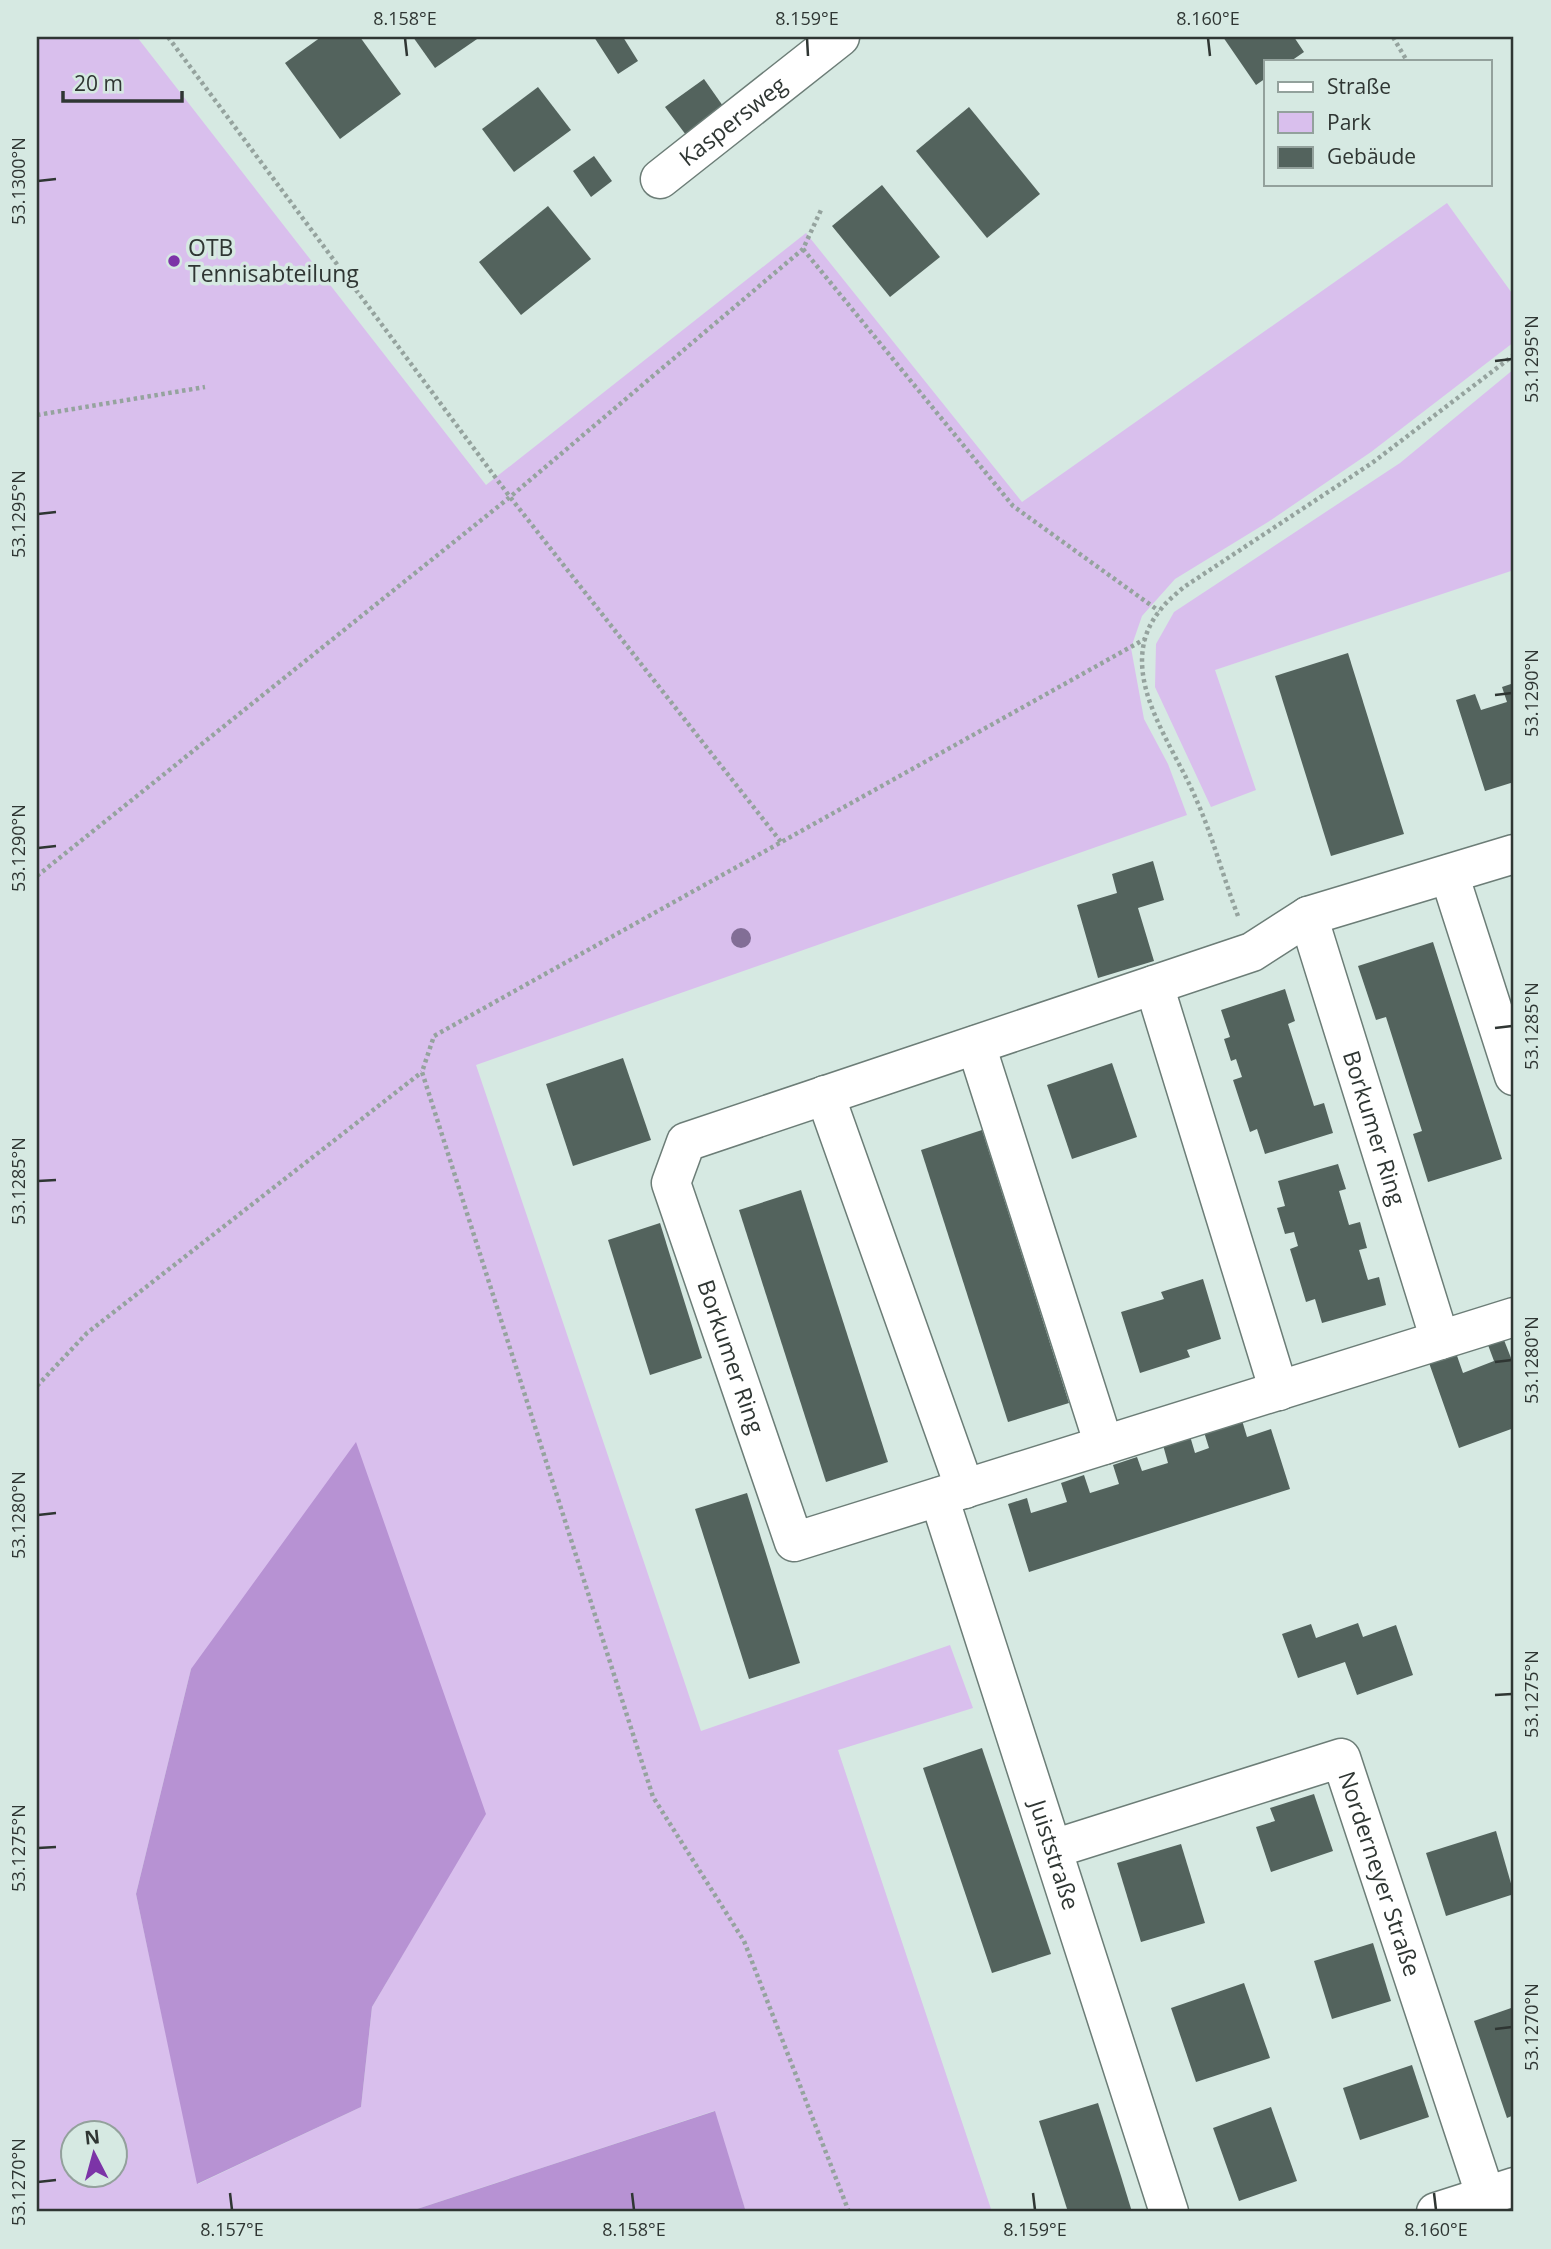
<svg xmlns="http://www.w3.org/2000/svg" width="1551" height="2249" viewBox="0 0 1551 2249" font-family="'Open Sans',sans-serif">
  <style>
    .green { fill: #d9bfed; fill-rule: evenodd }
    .forest { fill: #b792d3 }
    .building { fill: #53635d }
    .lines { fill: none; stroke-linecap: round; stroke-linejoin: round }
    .minor-casing { stroke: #6c7d77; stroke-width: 41 }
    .path { stroke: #95a39e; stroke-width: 4.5; stroke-dasharray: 3.5 3.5; stroke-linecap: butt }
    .minor { stroke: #fff; stroke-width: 38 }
    .tree { fill: #826e96 }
    .ticks { fill: none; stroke: #2f3633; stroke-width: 2.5 }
    .poi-dot { fill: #7c34a7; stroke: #d6e9e2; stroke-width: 2.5 }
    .labels { text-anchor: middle; stroke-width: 7; stroke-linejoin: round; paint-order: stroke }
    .street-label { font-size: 23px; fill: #2f3633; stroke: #d6e9e2 }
    .poi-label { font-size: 23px; fill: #2f3633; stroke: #d6e9e2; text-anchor: start }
    .neatline { fill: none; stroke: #2f3633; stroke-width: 2.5 }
    .ticks-label { font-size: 18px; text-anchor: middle; fill: #2f3633 }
  </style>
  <rect width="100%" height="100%" fill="#d6e9e2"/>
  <!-- green -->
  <g class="green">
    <path d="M37 37H137L486 485 806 233 1022 502 1447 203 1514 296V342L1371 452 1268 522 1175 579 1142 616 1131 648 1144 719 1168 764 1187 815 476 1065 701 1731 950 1645 973 1708 838 1750 992 2212H746L714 2111 408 2212H37ZM191 1669 485 1814 372 2007 361 2107 198 2184 136 1894ZM74 2134H116V2176H74Z"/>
    <path d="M1514 369V570L1215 670 1256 790 1211 807 1155 687 1156 644 1174 612 1400 463Z"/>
  </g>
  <!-- forest -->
  <g class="forest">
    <path d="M356 1442 486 1814 372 2007 361 2107 197 2184 136 1894 191 1669Z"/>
    <path d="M715 2111 746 2212H408Z"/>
  </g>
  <!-- building -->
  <g class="building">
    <path d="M321 37H360L401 94 340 139 285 63Z"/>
    <path d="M413 37H480L435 68Z"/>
    <path d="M594 37H623L638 61 618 74Z"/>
    <path d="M1223 37H1294L1304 52 1291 61H1266V78L1256 85Z"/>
    <path d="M704 79 730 116 692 143 665 107Z"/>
    <path d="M538 87 571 130 514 172 482 129Z"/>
    <path d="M969 107 1040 194 987 238 916 151Z"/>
    <path d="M594 156 612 181 591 197 573 171Z"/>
    <path d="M882 185 940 257 890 297 832 226Z"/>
    <path d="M548 206 591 259 521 315 479 262Z"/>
    <path d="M1348 653 1404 834 1331 856 1275 676Z"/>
    <path d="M1514 683V782L1485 791 1456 700 1475 694 1481 710 1507 702 1502 687Z"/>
    <path d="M1153 861 1164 900 1138 908 1154 961 1098 978 1077 905 1117 893 1112 874Z"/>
    <path d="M1433 942 1502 1159 1428 1182 1413 1134 1422 1131 1386 1017 1376 1020 1358 966Z"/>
    <path d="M1285 989 1295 1021 1288 1024 1314 1106 1324 1103 1333 1133 1265 1154 1257 1129 1250 1132 1233 1080 1242 1077 1236 1059 1231 1061 1224 1039 1230 1037 1221 1010Z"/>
    <path d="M623 1058 651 1140 573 1166 546 1084Z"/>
    <path d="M1112 1063 1137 1137 1072 1159 1047 1085Z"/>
    <path d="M982 1130 1069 1403 1008 1422 921 1150Z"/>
    <path d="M1338 1164 1346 1189 1339 1191 1349 1225 1360 1222 1367 1248 1359 1250 1368 1280 1379 1277 1386 1305 1322 1323 1315 1299 1306 1302 1290 1249 1298 1246 1294 1232 1285 1234 1277 1208 1285 1206 1278 1181Z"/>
    <path d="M801 1190 888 1462 826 1482 739 1210Z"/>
    <path d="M660 1223 702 1358 650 1375 608 1240Z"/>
    <path d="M1203 1279 1221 1339 1187 1350 1190 1357 1140 1373 1121 1312 1164 1299 1161 1292Z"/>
    <path d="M1504 1340 1511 1358 1514 1357V1428L1459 1448 1428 1360 1455 1350 1463 1373 1494 1361 1488 1345Z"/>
    <path d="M1241 1417 1247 1437 1271 1429 1290 1489 1029 1572 1008 1504 1027 1498 1031 1513 1067 1502 1061 1483 1084 1475 1090 1493 1119 1484 1113 1465 1137 1457 1142 1471 1168 1463 1163 1445 1190 1436 1195 1453 1209 1448 1203 1429Z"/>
    <path d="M747 1493 800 1663 749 1679 695 1509Z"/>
    <path d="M1358 1623 1363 1637 1396 1625 1413 1675 1357 1695 1345 1662 1298 1678 1282 1634 1311 1624 1316 1638Z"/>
    <path d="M982 1748 1051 1954 992 1973 923 1768Z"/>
    <path d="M1314 1794 1333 1851 1271 1872 1256 1827 1275 1821 1270 1808Z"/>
    <path d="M1496 1831 1514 1894 1446 1916 1426 1853Z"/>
    <path d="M1181 1844 1205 1923 1141 1942 1117 1863Z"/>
    <path d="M1373 1943 1391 2001 1332 2019 1314 1961Z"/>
    <path d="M1244 1983 1270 2058 1196 2082 1171 2008Z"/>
    <path d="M1514 2007V2115L1507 2118 1474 2021Z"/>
    <path d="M1412 2065 1429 2117 1360 2140 1343 2088Z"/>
    <path d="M1098 2103 1121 2176 1132 2212H1068L1039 2121Z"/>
    <path d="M1271 2107 1297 2181 1239 2201 1213 2128Z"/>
  </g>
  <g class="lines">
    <!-- minor casing -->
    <g class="minor-casing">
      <g id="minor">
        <path id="s1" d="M660 179 840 37"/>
        <path id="s2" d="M1514 854 1308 916 1252 952 686 1142 671 1183 794 1542 1514 1317"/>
        <path d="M1449 874 1514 1076"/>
        <path id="s3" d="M1308 916 1440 1340"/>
        <path d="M1154 985 1279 1391"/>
        <path d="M976 1045 1104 1445"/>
        <path d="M825 1095 965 1489"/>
        <path id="s4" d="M939 1497 1169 2212"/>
        <path id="s5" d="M1053 1849 1341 1758 1486 2197"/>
        <path d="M1436 2212 1514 2187"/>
      </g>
    </g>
    <!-- path -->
    <g class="path">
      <path d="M168 37 510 497 781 842"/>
      <path d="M1393 37 1407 61"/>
      <path d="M803 249 1013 506 1159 611"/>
      <path d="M37 415 205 387"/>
      <path d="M37 876 510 497 803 249 821 210"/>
      <path d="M1238 916C1223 877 1213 837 1196 799 1173 743 1111 669 1161 609 1167 601 1176 594 1184 587L1372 463 1514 355"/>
      <path d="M37 1386 87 1333 422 1072"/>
      <path d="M849 2212 744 1941 653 1797 422 1072 434 1036 1145 639"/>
    </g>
    <!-- minor -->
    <use href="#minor" class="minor"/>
  </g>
  <!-- trees -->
  <circle class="tree" cx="741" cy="938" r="10"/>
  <!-- ticks -->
  <path class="ticks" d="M405 38 407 56M807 38 808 56M1208 38 1210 56M38 181 56 179M1495 361 1512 359M38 514 56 512M1495 695 1512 693M38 848 56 846M1495 1028 1512 1026M38 1181 56 1180M1495 1362 1512 1360M38 1515 56 1513M1495 1695 1512 1694M38 1848 56 1847M1495 2029 1512 2027M38 2182 56 2180M230 2193 232 2210M632 2193 634 2210M1033 2193 1035 2210M1434 2193 1436 2210"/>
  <!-- markers -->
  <circle class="poi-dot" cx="174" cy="261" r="7"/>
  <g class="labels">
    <!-- street labels -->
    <g class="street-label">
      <text dy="8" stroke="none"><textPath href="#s1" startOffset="93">Kaspersweg</textPath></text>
      <text dy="8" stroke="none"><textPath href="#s3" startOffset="222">Borkumer Ring</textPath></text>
      <text dy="8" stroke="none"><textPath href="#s2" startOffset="1106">Borkumer Ring</textPath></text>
      <text dy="8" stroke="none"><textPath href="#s4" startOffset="376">Juiststraße</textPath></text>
      <text dy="8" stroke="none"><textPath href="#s5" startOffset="424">Norderneyer Straße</textPath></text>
    </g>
    <!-- poi labels -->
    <g class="poi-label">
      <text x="188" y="256">OTB<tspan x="188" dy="26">Tennisabteilung</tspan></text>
    </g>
  </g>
  <!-- border -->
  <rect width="1551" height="2249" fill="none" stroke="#d6e9e2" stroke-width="77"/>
  <!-- legend -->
  <rect x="1264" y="60" width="228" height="126" fill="#d6e9e2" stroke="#93a19c" stroke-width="2"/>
  <rect x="1278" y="82" width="35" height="10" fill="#ffffff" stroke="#93a19c" stroke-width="2"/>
  <text x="1327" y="94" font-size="21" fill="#2f3633">Straße</text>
  <rect x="1278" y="112" width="35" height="21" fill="#d9bfed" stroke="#93a19c" stroke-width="2"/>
  <text x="1327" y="130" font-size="21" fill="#2f3633">Park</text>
  <rect x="1278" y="147" width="35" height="21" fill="#53635d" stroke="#93a19c" stroke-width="2"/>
  <text x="1327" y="164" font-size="21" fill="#2f3633">Gebäude</text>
  <!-- north arrow -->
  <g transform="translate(94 2154) rotate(354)"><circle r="33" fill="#d6e9e2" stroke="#93a19c" stroke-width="2"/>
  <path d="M0-5L12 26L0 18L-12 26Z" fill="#7c34a7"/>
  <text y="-10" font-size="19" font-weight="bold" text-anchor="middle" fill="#2f3633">N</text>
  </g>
  <!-- scale -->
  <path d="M63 91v10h119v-10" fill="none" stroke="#2f3633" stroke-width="3.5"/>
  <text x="74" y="91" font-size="21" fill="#2f3633" stroke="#d6e9e2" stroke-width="5" paint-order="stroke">20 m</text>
  <rect x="38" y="38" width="1474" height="2172" class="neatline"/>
  <g class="ticks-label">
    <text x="405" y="25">8.158°E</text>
    <text x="807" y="25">8.159°E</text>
    <text x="1208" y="25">8.160°E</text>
    <text transform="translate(19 181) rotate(-90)" y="6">53.1300°N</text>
    <text transform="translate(1532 359) rotate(-90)" y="6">53.1295°N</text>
    <text transform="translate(19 514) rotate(-90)" y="6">53.1295°N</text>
    <text transform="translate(1532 693) rotate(-90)" y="6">53.1290°N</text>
    <text transform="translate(19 848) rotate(-90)" y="6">53.1290°N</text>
    <text transform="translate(1532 1026) rotate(-90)" y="6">53.1285°N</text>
    <text transform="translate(19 1181) rotate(-90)" y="6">53.1285°N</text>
    <text transform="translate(1532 1360) rotate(-90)" y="6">53.1280°N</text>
    <text transform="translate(19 1515) rotate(-90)" y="6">53.1280°N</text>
    <text transform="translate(1532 1694) rotate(-90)" y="6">53.1275°N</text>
    <text transform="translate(19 1848) rotate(-90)" y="6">53.1275°N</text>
    <text transform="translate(1532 2027) rotate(-90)" y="6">53.1270°N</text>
    <text transform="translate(19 2182) rotate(-90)" y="6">53.1270°N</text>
    <text x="232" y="2236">8.157°E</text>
    <text x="634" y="2236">8.158°E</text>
    <text x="1035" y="2236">8.159°E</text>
    <text x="1436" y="2236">8.160°E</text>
  </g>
</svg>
